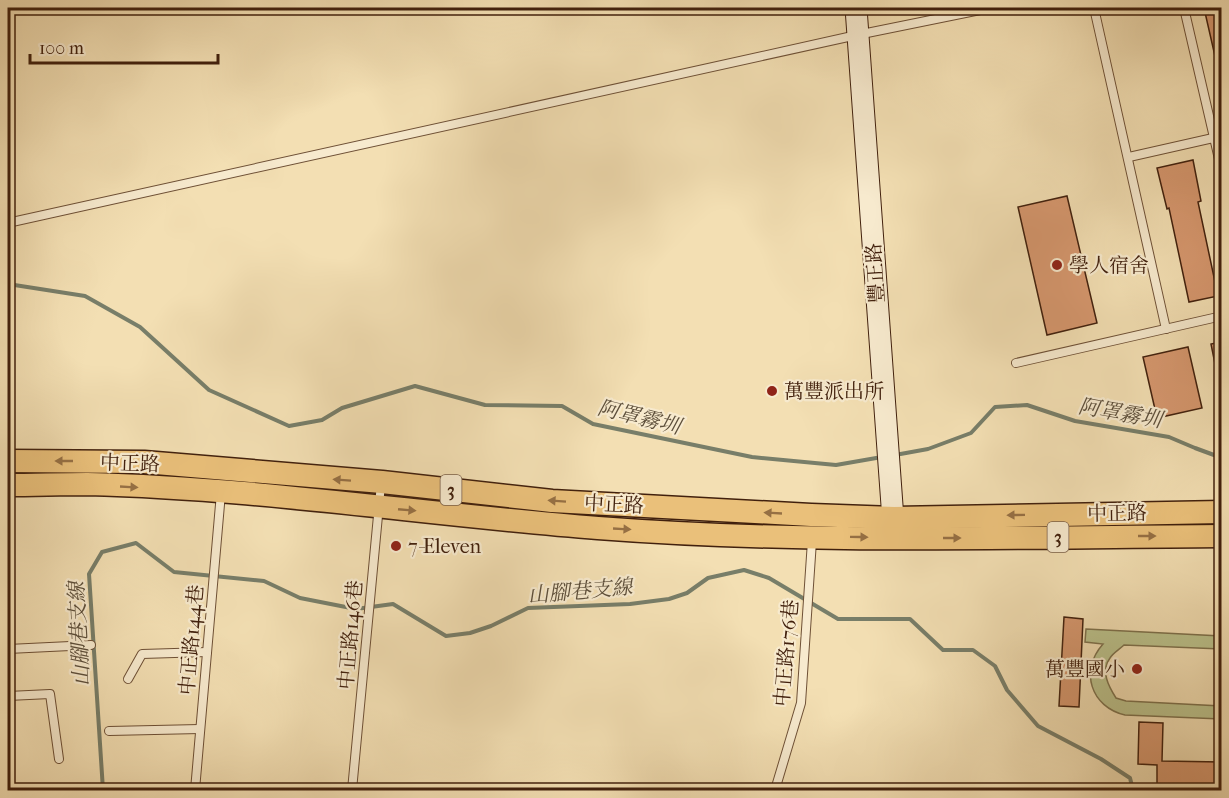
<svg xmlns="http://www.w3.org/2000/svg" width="1229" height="798" viewBox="0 0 1229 798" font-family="'IM FELL French Canon','Noto Serif TC',serif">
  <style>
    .green { fill: #bbc28c; stroke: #7e714c; stroke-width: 1.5 }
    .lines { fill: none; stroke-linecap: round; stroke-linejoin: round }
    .stream { stroke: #787e69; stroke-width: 4 }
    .building { fill: #d6976e; stroke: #41200d; stroke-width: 1.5 }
    .lane-casing { stroke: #6e5036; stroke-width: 10 }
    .secondary-casing { stroke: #41200d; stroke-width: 23 }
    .primary-casing { stroke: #41200d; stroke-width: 25 }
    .lane { stroke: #f7eace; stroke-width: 8 }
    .secondary { stroke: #f7eace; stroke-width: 21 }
    .primary { stroke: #eac07a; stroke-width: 22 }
    .oneway { fill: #967044 }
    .poi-dot { fill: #8f2418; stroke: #f7eace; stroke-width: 2 }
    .labels { text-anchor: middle; stroke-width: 4.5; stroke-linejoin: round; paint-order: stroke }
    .shield { fill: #f7eace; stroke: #785d47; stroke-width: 1.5 }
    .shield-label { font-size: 18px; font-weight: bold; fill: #41200d }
    .poi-label { font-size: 20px; fill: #41200d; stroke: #f7eace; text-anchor: start }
    .street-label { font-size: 20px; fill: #41200d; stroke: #f7eace }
    .water-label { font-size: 21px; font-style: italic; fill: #5d4f3b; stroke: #f7eace }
  </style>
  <rect width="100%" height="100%" fill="#f3dfb3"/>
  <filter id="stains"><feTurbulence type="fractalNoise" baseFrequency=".00333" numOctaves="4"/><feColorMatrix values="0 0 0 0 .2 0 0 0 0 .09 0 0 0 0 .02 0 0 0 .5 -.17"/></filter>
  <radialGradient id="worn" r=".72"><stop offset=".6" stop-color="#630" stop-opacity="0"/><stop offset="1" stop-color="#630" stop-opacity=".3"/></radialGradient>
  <!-- green -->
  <path class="green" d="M1086 629 1221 636V649L1124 645C1120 649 1113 653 1110 658 1100 671 1109 687 1116 698L1126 701 1221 706V719L1125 715C1091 707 1079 671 1103 644L1085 642Z"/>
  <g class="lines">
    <!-- stream -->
    <g class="stream">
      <path d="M8 284 85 296 140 327 209 390 289 426 322 420 342 408 415 386 485 405 562 406 593 424 752 457 836 465 882 457"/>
      <path d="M895 455 928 449 971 433 995 407 1027 405 1075 421 1169 437 1195 448 1214 455H1222"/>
      <path d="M103 790 89 574 102 552 136 543 174 572 264 581 300 598 356 609 393 604 446 636 470 633 491 626 528 608 630 604 669 599 687 593 708 578 744 570 769 578 838 619H910L943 650H973L995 666 1007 690 1038 726 1101 759 1130 778 1133 790"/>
    </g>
  </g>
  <!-- building -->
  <g class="building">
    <path d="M1204 8H1221V65H1217Z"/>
    <path d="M1193 160 1201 201 1198 202 1218 296 1189 302 1169 208 1167 209 1157 168Z"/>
    <path d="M1067 196 1097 323 1047 335 1018 207Z"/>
    <path d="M1221 342V374H1217L1211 344Z"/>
    <path d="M1188 347 1202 408 1157 418 1143 357Z"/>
    <path d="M1064 617 1083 619 1079 707 1059 706Z"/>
    <path d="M1139 722 1163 723 1162 761 1221 762V789L1157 788V765L1138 764Z"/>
  </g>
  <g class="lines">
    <!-- lane casing -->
    <g class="lane-casing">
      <g id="lane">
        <path d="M1094 8 1166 329"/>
        <path d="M1184 8 1222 172"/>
        <path d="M1129 157 1222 136"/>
        <path d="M12 222 857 35 990 8"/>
        <path d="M1016 363 1222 316"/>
        <path d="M8 649 91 645"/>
        <path d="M128 679 142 654 207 652"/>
        <path d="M8 696 50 694 59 759"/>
        <path d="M109 731 200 729"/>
        <path d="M195 790 221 493"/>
        <path d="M352 790 381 484"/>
        <path d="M775 790 801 703 812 541"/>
      </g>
    </g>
    <!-- secondary casing -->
    <g class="secondary-casing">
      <path id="secondary" d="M856 8 894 533"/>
    </g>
    <!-- primary casing -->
    <g class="primary-casing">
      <g id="primary">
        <path d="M8 461 144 462 382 482 552 501 811 515 894 518 1222 512"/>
        <path d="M8 485C34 485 61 484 87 484 258 488 428 515 598 528 806 544 1014 537 1222 536"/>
      </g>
    </g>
    <!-- lane -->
    <use href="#lane" class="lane"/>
    <!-- secondary -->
    <use href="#secondary" class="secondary"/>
    <!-- primary -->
    <use href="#primary" class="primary"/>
  </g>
  <!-- one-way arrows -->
  <defs><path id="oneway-solid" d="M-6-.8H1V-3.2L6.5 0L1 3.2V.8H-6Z" transform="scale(1.5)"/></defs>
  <g class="oneway">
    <use href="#oneway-solid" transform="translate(64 461) rotate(-180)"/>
    <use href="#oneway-solid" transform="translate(342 480) rotate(-176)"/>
    <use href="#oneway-solid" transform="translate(129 487) rotate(3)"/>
    <use href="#oneway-solid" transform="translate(557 501) rotate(-176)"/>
    <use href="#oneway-solid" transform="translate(407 510) rotate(5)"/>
    <use href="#oneway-solid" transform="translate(773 513) rotate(-177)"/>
    <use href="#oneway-solid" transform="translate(1016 515) rotate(179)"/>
    <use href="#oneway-solid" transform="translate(622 529) rotate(3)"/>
    <use href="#oneway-solid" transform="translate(1147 536)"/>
    <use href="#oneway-solid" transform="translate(859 537) rotate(1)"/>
    <use href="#oneway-solid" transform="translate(952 538)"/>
  </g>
  <!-- markers -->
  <g class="poi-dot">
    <circle cx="1057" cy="265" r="6"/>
    <circle cx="772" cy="391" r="6"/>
    <circle cx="396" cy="546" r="6"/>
    <circle cx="1137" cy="669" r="6"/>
  </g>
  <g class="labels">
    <!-- shield labels -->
    <g class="shield">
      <rect x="440.5" y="475" width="21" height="30" rx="4.5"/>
      <rect x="1047.5" y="522" width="21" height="30" rx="4.5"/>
    </g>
    <g class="shield-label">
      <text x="451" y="496">3</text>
      <text x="1058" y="543">3</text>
    </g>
    <!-- poi labels -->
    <g class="poi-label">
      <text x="1069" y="272">學人宿舍</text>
      <text x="784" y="398">萬豐派出所</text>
      <text x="408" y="553">7-Eleven</text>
      <text x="1125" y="676" text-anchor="end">萬豐國小</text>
    </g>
    <!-- street labels -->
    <g class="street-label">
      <text transform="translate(875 273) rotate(-94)" y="7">豐正路</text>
      <text transform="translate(130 463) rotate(2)" y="7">中正路</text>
      <text transform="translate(614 504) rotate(3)" y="7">中正路</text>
      <text transform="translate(1117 513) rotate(-1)" y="7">中正路</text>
      <text transform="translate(350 635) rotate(-85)" y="7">中正路146巷</text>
      <text transform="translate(191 640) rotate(-85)" y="7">中正路144巷</text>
      <text transform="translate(786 653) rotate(-85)" y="7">中正路176巷</text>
    </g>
    <!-- water labels -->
    <g class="water-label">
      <text transform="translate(1120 413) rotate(10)" y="7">阿罩霧圳</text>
      <text transform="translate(639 417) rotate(14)" y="7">阿罩霧圳</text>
      <text transform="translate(580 591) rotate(-5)" y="7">山腳巷支線</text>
      <text transform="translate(79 634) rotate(-93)" y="7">山腳巷支線</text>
    </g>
  </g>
  <!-- margin -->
  <rect width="1229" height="798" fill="none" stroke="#f3dfb3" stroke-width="30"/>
  <rect x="9" y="9" width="1211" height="780" fill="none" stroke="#41200d" stroke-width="3"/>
  <rect x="15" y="15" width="1199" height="768" fill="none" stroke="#41200d" stroke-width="1.5"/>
  <!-- scale -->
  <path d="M30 54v9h188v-9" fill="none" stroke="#41200d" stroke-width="3"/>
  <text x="39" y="54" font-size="18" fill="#41200d" stroke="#f7eace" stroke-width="4.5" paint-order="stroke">100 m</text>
  <rect width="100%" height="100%" filter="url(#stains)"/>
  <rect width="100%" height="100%" fill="url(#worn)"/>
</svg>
